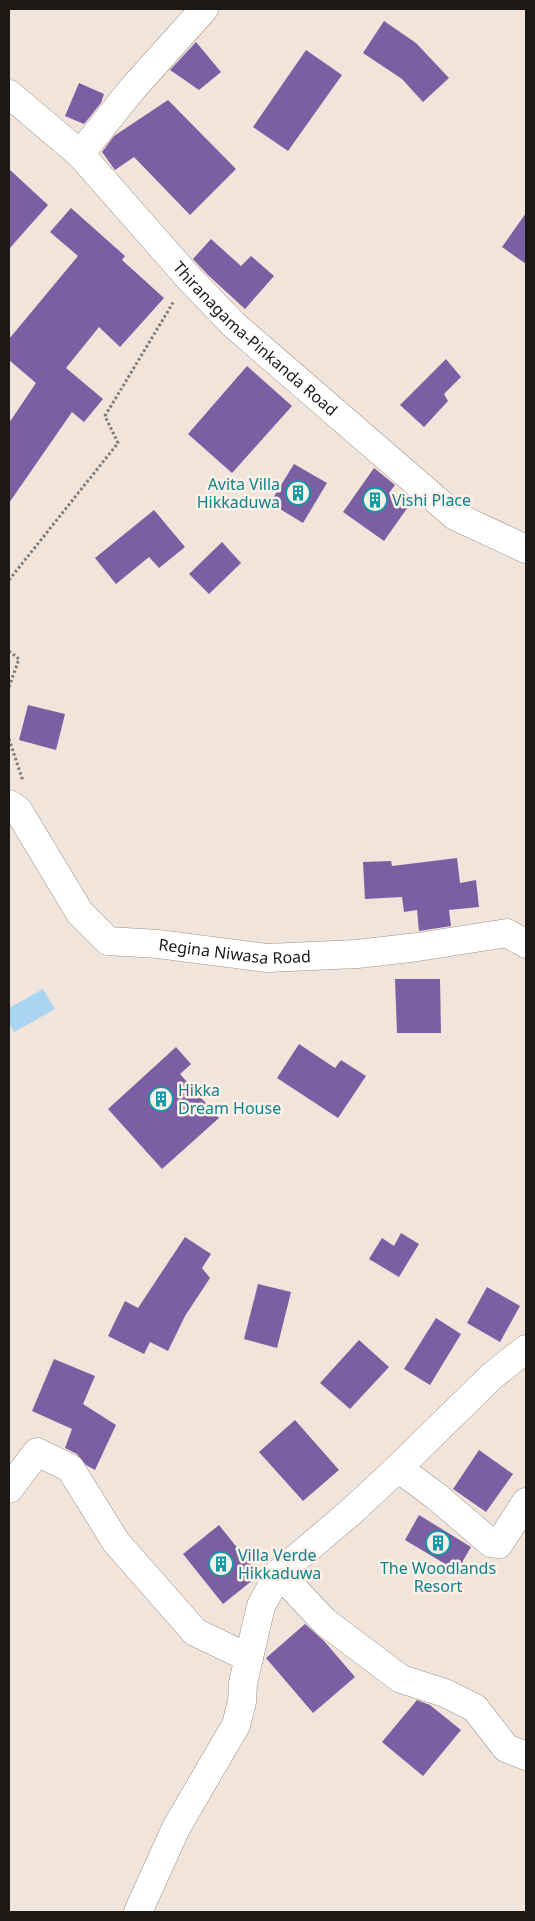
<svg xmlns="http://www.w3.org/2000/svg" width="535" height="1921" viewBox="0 0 535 1921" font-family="'Noto Sans',sans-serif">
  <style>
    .water { fill: #a9d5f3 }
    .building { fill: #7c5fa2 }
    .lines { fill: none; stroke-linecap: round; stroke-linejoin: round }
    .street-casing { stroke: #9d9289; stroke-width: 29 }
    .secondary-casing { stroke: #9d9289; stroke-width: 29 }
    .path { stroke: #817973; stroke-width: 3; stroke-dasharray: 2.5 2.5; stroke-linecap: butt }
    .street { stroke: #fff; stroke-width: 28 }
    .secondary { stroke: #fff; stroke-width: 28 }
    .labels { text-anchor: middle; stroke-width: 5; stroke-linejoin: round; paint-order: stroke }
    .street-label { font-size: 16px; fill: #1c1815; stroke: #fef1e8 }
    .culture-label { font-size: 16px; fill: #0d838f; stroke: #fef1e8; text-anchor: start }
  </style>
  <rect width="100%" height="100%" fill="#f0e4db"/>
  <!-- water -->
  <path class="water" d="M43 989 55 1009 14 1032 9 1023V1008Z"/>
  <!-- building -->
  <g class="building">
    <path d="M384 21 416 43 449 78 423 102 402 79 363 53Z"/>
    <path d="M196 42 221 72 199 90 170 70Z"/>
    <path d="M306 50 342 75 288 151 253 127Z"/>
    <path d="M79 83 104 94 101 103 84 124 65 116Z"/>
    <path d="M168 100 236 169 190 215 134 157 115 170 102 152 114 136Z"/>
    <path d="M9 169 48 205 9 249Z"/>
    <path d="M71 208 125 256 122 260 164 298 120 347 99 327 66 368 103 399 84 422 72 412 9 503V423L36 383 9 360V339L78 256 50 232Z"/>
    <path d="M526 213V264L502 247Z"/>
    <path d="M211 239 241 266 251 256 274 276 245 309 208 275 193 259Z"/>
    <path d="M446 359 461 377 444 394 448 401 424 427 400 405Z"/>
    <path d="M247 366 292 406 232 473 188 434Z"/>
    <path d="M294 464 327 483 303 523 270 503Z"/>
    <path d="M374 468 395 485 389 493 408 507 384 541 343 512Z"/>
    <path d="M154 510 185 547 159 568 149 557 116 584 95 558Z"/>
    <path d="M222 542 241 563 209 594 189 574Z"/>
    <path d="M28 705 65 714 56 750 19 740Z"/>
    <path d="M457 858 460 883 476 880 479 907 449 910 451 926 419 931 417 910 404 912 402 897 365 899 363 862 391 861 392 866Z"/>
    <path d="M395 979H440L441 1033H397Z"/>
    <path d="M299 1044 335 1068 341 1060 366 1076 338 1118 277 1078Z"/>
    <path d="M176 1047 191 1064 180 1074 219 1118 162 1169 108 1109Z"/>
    <path d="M401 1233 419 1244 399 1277 369 1259 382 1238 394 1246Z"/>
    <path d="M185 1237 211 1254 202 1268 210 1278 185 1316 168 1351 150 1342 144 1354 108 1336 125 1301 138 1308Z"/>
    <path d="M258 1284 291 1292 277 1348 244 1339Z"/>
    <path d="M487 1287 520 1306 500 1342 467 1323Z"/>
    <path d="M436 1318 461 1334 430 1385 404 1369Z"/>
    <path d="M359 1340 389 1367 350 1409 320 1383Z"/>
    <path d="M54 1359 95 1376 83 1404 116 1425 95 1470 86 1465 77 1454 65 1448 72 1429 32 1411Z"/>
    <path d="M295 1420 339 1470 303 1501 259 1452Z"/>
    <path d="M479 1450 513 1474 486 1512 453 1489Z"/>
    <path d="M419 1515 471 1547 457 1571 405 1540Z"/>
    <path d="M219 1525 259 1575 223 1604 183 1554Z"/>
    <path d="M305 1624 324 1641 355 1677 313 1713 266 1658Z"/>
    <path d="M417 1700 430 1705 461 1730 423 1776 382 1742Z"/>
  </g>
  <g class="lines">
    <!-- street casing -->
    <g class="street-casing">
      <g id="street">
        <path d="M80 154 133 88 204 9"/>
        <path id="s1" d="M9 804 18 810 80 913 108 941 158 944 267 958 357 954 418 947 507 933 526 944"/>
        <path d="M398 1468 492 1376 526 1349"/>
        <path d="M9 1489 37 1452 70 1468 116 1542 195 1632 249 1658"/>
        <path d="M279 1573 325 1622 401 1679 445 1693 475 1708 506 1748 526 1756"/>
        <path d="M138 1912 176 1828 236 1725 242 1702 243 1683 261 1606 279 1573 352 1511 398 1468 436 1496 491 1543 499 1544 526 1502"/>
      </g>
    </g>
    <!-- secondary casing -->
    <g class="secondary-casing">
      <g id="secondary">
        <path id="s2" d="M9 94 80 154 188 277 233 324 455 516 526 549"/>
      </g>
    </g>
    <!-- path -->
    <g class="path">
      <path d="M9 580 118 443 105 416 174 301"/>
      <path d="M9 651 19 659 9 687"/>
      <path d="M9 739 23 781"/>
    </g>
    <!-- street -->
    <use href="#street" class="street"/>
    <!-- secondary -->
    <use href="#secondary" class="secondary"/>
  </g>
  <!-- icons -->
  <defs>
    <g id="building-ring" transform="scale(1.25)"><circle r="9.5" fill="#fef1e8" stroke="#0f9aa8" stroke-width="1.5"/><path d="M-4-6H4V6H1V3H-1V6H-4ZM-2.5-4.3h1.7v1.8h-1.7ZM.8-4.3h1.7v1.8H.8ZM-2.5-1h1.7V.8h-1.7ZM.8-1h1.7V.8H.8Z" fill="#0f9aa8"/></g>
  </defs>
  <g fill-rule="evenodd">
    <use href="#building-ring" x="298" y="493"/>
    <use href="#building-ring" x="375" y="500"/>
    <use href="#building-ring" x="161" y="1099"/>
    <use href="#building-ring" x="438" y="1543"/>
    <use href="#building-ring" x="221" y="1564"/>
  </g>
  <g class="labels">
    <!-- street labels -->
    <g class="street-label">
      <text dy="6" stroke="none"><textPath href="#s2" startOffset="348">Thiranagama-Pinkanda Road</textPath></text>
      <text dy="6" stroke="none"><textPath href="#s1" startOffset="298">Regina Niwasa Road</textPath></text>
    </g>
    <!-- culture labels -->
    <g class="culture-label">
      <text x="280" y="490" text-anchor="end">Avita Villa<tspan x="280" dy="18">Hikkaduwa</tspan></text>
      <text x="392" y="506">Vishi Place</text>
      <text x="178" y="1096">Hikka<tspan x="178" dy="18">Dream House</tspan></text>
      <text x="238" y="1561">Villa Verde<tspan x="238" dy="18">Hikkaduwa</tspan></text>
      <text x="438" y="1574" text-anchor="middle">The Woodlands<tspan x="438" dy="18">Resort</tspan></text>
    </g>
  </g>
  <!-- border -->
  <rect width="535" height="1921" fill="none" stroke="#1c1815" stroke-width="20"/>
</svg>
